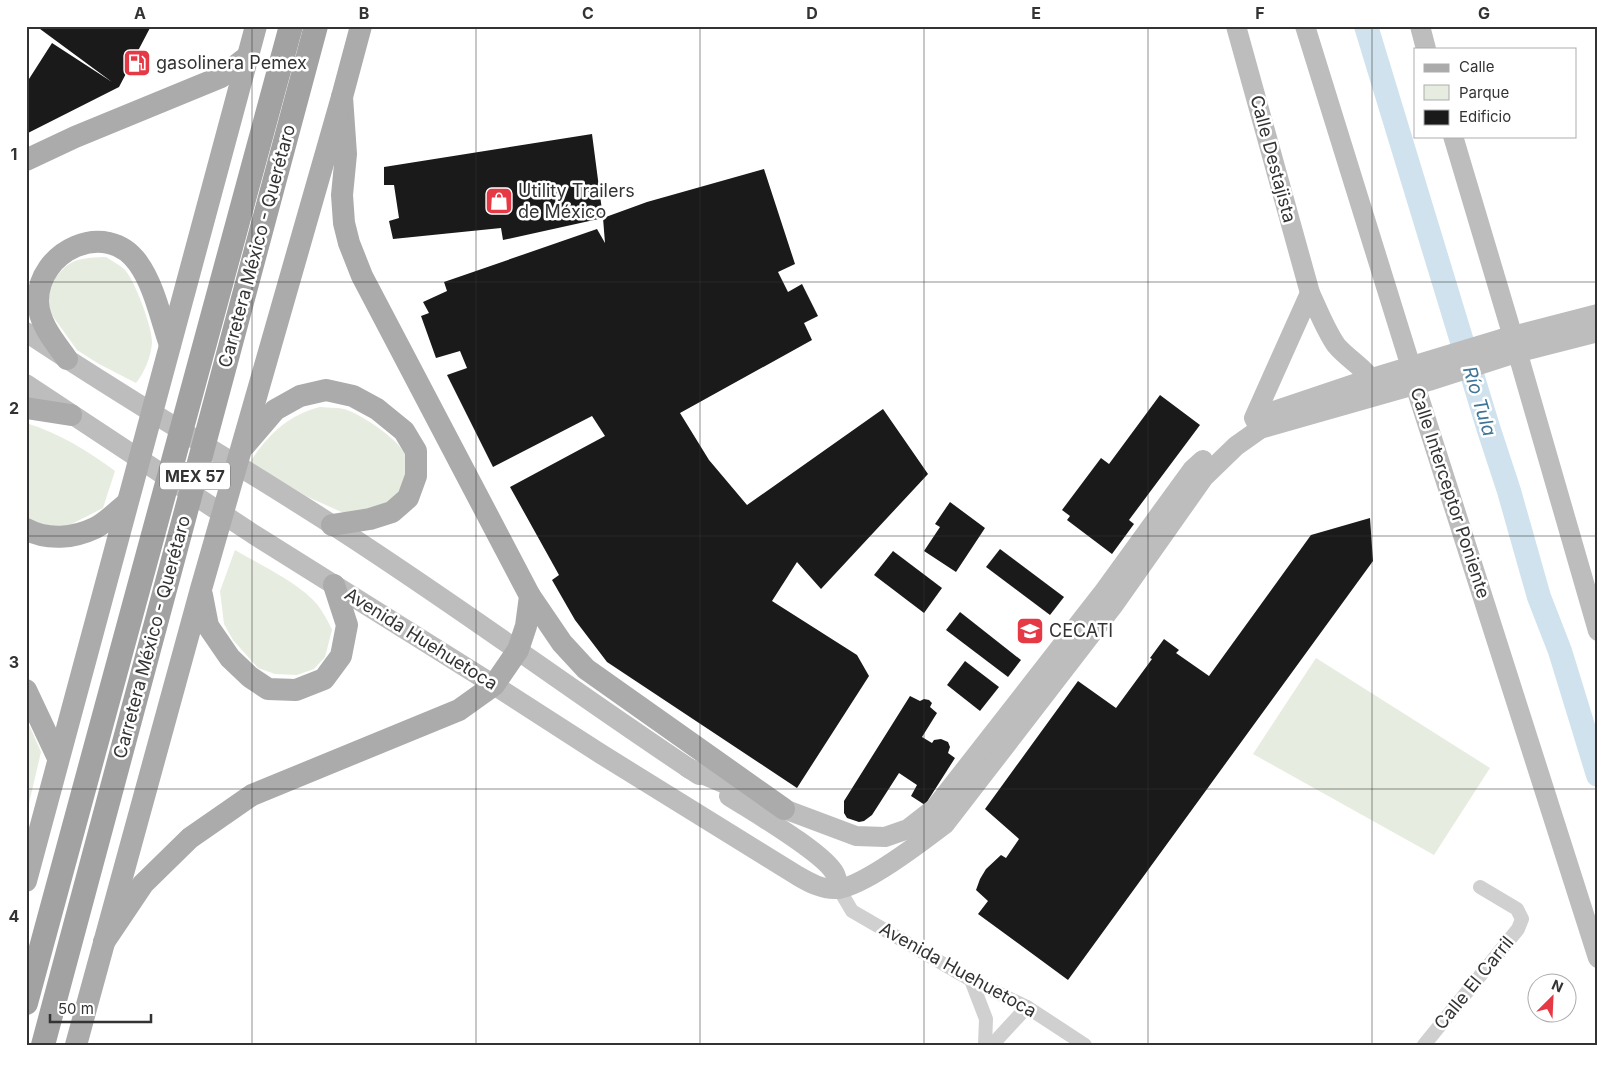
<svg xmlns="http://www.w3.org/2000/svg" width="1624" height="1071" viewBox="0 0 1624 1071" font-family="Inter,sans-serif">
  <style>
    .green { fill: #e6ecdf }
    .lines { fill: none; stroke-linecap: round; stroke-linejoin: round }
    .river { stroke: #cfe2ee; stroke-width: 24 }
    .building { fill: #1a1a1a }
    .minor { stroke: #d0d0d0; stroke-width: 14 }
    .secondary { stroke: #bdbdbd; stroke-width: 20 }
    .primary { stroke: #ababab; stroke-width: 22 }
    .trunk { stroke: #a2a2a2; stroke-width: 24 }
    .grid { fill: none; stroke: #333; stroke-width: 1; stroke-opacity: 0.55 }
    .labels { text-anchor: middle; stroke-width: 5; stroke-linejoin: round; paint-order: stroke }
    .shield { fill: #fff; stroke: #707070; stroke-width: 1 }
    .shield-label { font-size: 16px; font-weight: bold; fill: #333 }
    .poi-label { font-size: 18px; fill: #333; stroke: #fff; text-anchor: start }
    .street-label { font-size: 18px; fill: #333; stroke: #fff }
    .water-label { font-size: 19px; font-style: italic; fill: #3f7597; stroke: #fff }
    .neatline { fill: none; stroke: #333; stroke-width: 2 }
    .grid-label { font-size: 16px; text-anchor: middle; font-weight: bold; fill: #333 }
  </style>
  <rect width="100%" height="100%" fill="#fff"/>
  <!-- green -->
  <g class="green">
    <path d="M106 257C112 261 120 265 125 270 135 281 153 329 152 343 151 357 144 373 136 383L99 364 77 350 49 311 46 291C67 262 69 258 106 257Z"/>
    <path d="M320 407C328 408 336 407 344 409 361 414 401 440 407 458 411 471 404 486 400 499L355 518 308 497 250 462C268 435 288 415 320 407Z"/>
    <path d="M26 423C61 434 86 450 115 471L103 508 62 529 26 519Z"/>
    <path d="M235 550C257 563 293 580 311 598 320 606 327 619 332 630L325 657 314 669 297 675 275 674 258 668 233 640 224 624 220 591Z"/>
    <path d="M1316 658 1490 768 1434 855 1253 754Z"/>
    <path d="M26 718 41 752 26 816Z"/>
  </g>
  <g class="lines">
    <!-- river -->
    <path class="river" d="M1366 26 1488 427 1509 491 1539 597 1560 651 1598 775"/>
  </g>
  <!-- building -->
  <g class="building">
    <path d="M36 26H151L119 87 26 134V77L29 79 52 43 112 82Z"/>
    <path d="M592 134 603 218 503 240 501 228 393 239 389 221 399 218 394 185H384V167Z"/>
    <path d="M764 169 795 264 778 272 788 292 802 284 818 316 804 323 812 340 680 413 709 460 747 505 883 409 928 474 821 589 797 562 772 601 857 655 869 676 797 788 607 662 575 620 552 580 559 575 510 487 605 436 592 416 493 467 447 375 467 368 460 351 436 358 421 316 429 313 423 302 447 291 444 282 597 229 605 243 603 218 647 202Z"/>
    <path d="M1160 395 1200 425 1129 520 1134 524 1112 554 1067 520 1070 516 1062 510 1101 458 1109 464Z"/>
    <path d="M950 502 985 528 956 572 924 551 940 527 935 524Z"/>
    <path d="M1370 518 1373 561 1068 980 978 914 988 901 976 890 980 879 986 869 1001 855 1006 858 1019 839 985 809 1078 681 1116 708 1152 659 1150 658 1164 639 1179 650 1176 653 1209 676 1311 535Z"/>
    <path d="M1000 549 1064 597 1050 615 986 567Z"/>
    <path d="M893 551 942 588 924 613 874 575Z"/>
    <path d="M960 612 1021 660 1008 677 946 630Z"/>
    <path d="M965 661 999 687 980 711 947 685Z"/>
    <path d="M910 696 920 701 924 699 929 700 932 703 930 707 937 713 922 737 932 743 934 740 941 739 948 742 950 747 948 753 955 758 925 805 911 796 917 785 899 773 872 815 864 821 859 822 847 818 844 813V801Z"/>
  </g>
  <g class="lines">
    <!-- minor -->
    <g class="minor">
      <path d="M839 889 852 911 971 980 1027 1007 1085 1045"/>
      <path d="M971 980 986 1019 985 1045"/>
      <path d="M992 1045 1027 1007"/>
      <path d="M1424 1045 1518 929 1522 919 1517 909 1480 887"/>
    </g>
    <!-- secondary -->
    <g class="secondary">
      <path d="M1236 26 1310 293C1318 310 1325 329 1336 345 1348 360 1369 369 1375 388"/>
      <path d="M1305 26 1411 367 1415 385 1598 958"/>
      <path d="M1420 26 1426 49"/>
      <path d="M1453 136 1513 337 1598 631"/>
      <path d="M26 332C126 399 230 459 331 524 456 604 575 693 699 775"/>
      <path d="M26 384 253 534 494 685 601 754 798 876C810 883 823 890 837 889 863 887 924 840 945 824L1113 606 1204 477 1236 446 1260 429 1429 381 1516 353 1598 332"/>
      <path d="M1268 413 1372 378 1501 339 1598 314"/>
      <path d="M1260 429 1254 418 1310 293"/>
      <path d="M688 768 784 809 856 836 885 837 908 829 935 808 1102 594 1192 470 1203 460"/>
      <path d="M729 796C752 811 825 853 835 874 837 878 838 884 839 889"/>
    </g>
    <!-- primary -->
    <g class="primary">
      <path d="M26 160 75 137 221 77 247 57"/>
      <path d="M67 359C55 342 39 324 38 302 37 251 106 218 138 263 154 285 161 319 170 345"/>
      <path d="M26 408 71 415"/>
      <path d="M245 445 275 410 300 396 326 390 353 396 377 409 404 431 416 451V476L408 498 392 512 370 519 332 525"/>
      <path d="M26 529C48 541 74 538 95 528 107 522 117 511 127 503"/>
      <path d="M202 595 208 626 230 658 250 677 268 689 296 690 324 679 341 656 347 625 334 585"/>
      <path d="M530 596 562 643 586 669 784 809"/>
      <path d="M26 690 58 758"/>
      <path d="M26 881 256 26"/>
      <path d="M104 942 143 884 190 838 252 795 459 710 494 685 518 650 526 626 530 596 362 276 349 243 344 223 342 195 346 154 342 97"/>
      <path d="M76 1045 201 589 342 97 361 26"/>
    </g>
    <!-- trunk -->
    <g class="trunk">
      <path d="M26 1003 291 26"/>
      <path d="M43 1045 316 26"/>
    </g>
  </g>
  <!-- grid -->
  <path class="grid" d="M252 26V1045M476 26V1045M700 26V1045M924 26V1045M1148 26V1045M1372 26V1045M26 282H1598M26 536H1598M26 789H1598"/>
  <!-- icons -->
  <defs>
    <g id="fuel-square" transform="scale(1.4375)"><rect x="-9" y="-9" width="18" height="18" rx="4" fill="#e63946" stroke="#fff"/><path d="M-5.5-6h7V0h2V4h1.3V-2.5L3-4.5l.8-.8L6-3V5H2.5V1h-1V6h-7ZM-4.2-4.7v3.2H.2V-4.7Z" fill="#fff"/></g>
    <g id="shop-square" transform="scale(1.4375)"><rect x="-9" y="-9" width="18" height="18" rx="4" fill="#e63946" stroke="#fff"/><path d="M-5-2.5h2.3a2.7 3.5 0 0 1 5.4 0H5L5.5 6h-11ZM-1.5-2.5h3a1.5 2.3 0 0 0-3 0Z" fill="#fff"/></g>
    <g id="school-square" transform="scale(1.4375)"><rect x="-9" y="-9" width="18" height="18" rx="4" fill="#e63946" stroke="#fff"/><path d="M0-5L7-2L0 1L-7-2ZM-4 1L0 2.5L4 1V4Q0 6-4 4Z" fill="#fff"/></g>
  </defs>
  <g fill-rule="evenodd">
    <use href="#fuel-square" x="137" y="63"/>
    <use href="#shop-square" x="499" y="201"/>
    <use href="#school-square" x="1030" y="631"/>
  </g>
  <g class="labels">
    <!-- shield labels -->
    <rect class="shield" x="160" y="462.5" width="70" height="27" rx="4"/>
    <g class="shield-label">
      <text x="195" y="482">MEX 57</text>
    </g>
    <!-- poi labels -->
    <g class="poi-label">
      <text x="156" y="69">gasolinera Pemex</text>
      <text x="518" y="197">Utility Trailers<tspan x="518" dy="21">de México</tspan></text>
      <text x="1049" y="637">CECATI</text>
    </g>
    <!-- street labels -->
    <g class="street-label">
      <text transform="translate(1273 159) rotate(75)" y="6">Calle Destajista</text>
      <text transform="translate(257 246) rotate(-75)" y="6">Carretera México - Querétaro</text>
      <text transform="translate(1450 493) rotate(72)" y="6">Calle Interceptor Poniente</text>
      <text transform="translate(152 637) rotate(-75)" y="6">Carretera México - Querétaro</text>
      <text transform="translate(421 639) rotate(32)" y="6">Avenida Huehuetoca</text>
      <text transform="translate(958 970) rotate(29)" y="6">Avenida Huehuetoca</text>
      <text transform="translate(1474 983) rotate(-51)" y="6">Calle El Carril</text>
    </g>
    <!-- water labels -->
    <g class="water-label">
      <text transform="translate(1480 401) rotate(73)" y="7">Río Tula</text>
    </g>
  </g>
  <!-- border -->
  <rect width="1624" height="1071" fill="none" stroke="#ffffff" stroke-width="55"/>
  <!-- legend -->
  <rect x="1414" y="48" width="162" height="90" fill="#ffffff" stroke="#adadad"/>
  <rect x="1424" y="64" width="25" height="8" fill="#ababab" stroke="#adadad"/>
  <text x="1459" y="72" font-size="15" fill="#333333">Calle</text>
  <rect x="1424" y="85" width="25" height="15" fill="#e6ecdf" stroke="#adadad"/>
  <text x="1459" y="98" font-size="15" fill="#333333">Parque</text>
  <rect x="1424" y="110" width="25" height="15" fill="#1a1a1a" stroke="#adadad"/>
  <text x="1459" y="122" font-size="15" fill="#333333">Edificio</text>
  <!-- north arrow -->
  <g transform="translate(1552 998) rotate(24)"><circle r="24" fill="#ffffff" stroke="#adadad"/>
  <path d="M0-4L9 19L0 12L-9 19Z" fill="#e63946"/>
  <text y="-8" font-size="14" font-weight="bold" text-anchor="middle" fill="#333333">N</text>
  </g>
  <!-- scale -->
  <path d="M50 1014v8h101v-8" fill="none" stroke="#333333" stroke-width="2.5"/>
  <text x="58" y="1014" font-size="15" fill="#333333" stroke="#ffffff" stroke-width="4" paint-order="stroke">50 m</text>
  <rect x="28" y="28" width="1568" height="1016" class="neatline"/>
  <g class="grid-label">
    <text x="140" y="19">A</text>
    <text x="364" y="19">B</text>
    <text x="588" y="19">C</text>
    <text x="812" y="19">D</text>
    <text x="1036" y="19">E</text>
    <text x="1260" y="19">F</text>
    <text x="1484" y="19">G</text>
    <text x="14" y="160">1</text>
    <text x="14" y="414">2</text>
    <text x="14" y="668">3</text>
    <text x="14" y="922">4</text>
  </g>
</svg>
